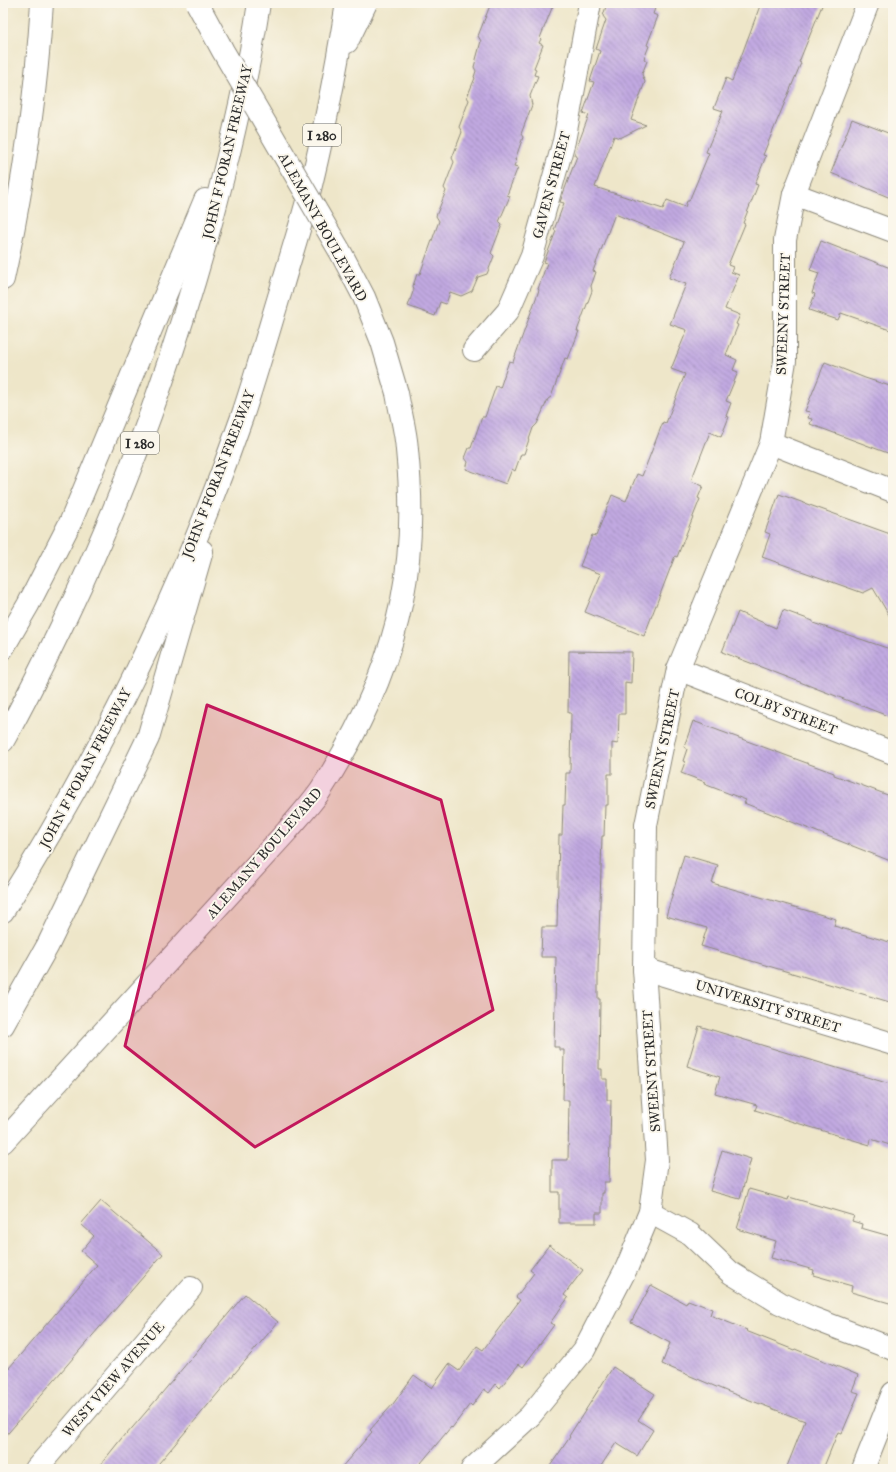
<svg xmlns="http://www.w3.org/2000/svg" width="896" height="1472" viewBox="0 0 896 1472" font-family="'IM FELL Great Primer',serif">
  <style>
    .building { fill: url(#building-back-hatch) }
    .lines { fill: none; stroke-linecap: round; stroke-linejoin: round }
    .minor-casing { stroke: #8c887a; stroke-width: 24 }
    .major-casing { stroke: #8c887a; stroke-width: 24 }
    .highway-casing { stroke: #8c887a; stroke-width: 24 }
    .minor { stroke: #fff; stroke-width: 22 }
    .major { stroke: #fff; stroke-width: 22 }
    .highway { stroke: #fff; stroke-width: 22 }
    .major-bridge-casing { stroke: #8c887a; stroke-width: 24; stroke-linecap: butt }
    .major-bridge { stroke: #fff; stroke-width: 22 }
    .marked { fill: #c2185b; fill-opacity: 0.2; stroke: #c2185b; stroke-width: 3; stroke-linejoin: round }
    .labels { text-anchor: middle; stroke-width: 4; stroke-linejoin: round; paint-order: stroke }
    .shield { fill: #fbf7ec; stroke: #696865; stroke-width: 1 }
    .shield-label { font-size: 13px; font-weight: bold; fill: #2b2b2b }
    .street-label { font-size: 14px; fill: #2b2b2b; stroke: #fbf7ec }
  </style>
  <defs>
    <pattern id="building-back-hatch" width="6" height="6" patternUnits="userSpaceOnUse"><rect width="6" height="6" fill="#c1a9e1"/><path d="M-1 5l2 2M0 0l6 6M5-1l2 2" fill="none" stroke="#9d8ab7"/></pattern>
  </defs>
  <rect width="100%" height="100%" fill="#fbf7ec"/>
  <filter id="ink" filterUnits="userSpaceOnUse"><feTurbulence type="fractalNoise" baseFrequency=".025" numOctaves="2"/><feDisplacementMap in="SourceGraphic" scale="8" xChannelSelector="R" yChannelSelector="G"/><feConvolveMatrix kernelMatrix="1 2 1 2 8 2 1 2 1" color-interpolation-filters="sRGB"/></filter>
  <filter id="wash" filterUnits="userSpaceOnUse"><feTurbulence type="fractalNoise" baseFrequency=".012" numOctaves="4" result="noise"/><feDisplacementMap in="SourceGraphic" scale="16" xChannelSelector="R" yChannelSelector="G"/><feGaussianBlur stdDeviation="0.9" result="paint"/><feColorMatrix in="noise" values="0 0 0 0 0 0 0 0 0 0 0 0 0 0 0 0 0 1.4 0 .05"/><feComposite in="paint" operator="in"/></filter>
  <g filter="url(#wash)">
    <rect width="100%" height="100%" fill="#eee6c9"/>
    <g id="blocks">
      <!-- building -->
      <g class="building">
        <path d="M491 3H554L540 38 541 39 539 43 543 45 534 68 536 69 534 75 538 76 530 96 532 105 521 134 523 137 515 160 516 161 514 166 518 167 507 195 510 196 499 222 502 225 491 253 494 256 487 274 478 277 472 291 461 296 450 292 446 304 440 302 435 316 408 306 414 289 413 286 417 274H420L439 221 436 216 446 191 444 188 454 162 452 158 462 132 459 127 469 100 467 97 475 78 474 77 476 71 474 67 481 41 478 36Z"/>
        <path d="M607 3H657L653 14 658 16 647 45 649 46 644 59 647 61 642 74 645 82 631 120 646 125 620 138 614 136 595 187 663 209 667 200 685 207 687 201H689L709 153 706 152 723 111 714 108 726 78 732 81 761 3H823L799 62 801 63 763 155 766 156 755 184 758 185 743 223 745 224 728 265 733 267 731 272 739 275 725 309 740 315 736 324 738 325 726 355 737 360 733 370 738 372 726 401 731 403 726 416 729 417 721 437 710 432 691 481 703 486 698 498 700 499 677 557 675 556 644 636 585 612 601 574 580 566 592 535 596 536 612 495 626 501 637 474 642 476 663 422 666 423 685 374 671 369 687 330 670 324 686 284 669 278 684 242 615 214 593 271 596 272 591 286 592 291 577 331H579L568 359 565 358 551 397 548 399 537 424 533 428 524 454H521L515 471 512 469 506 484 466 469 468 462 465 458 469 448H471L482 417H485L496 386 500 388 509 361 513 362 539 290 538 289 547 263 544 262 556 231 554 230 564 203 560 202 577 156 574 155 589 115 583 113 594 82 590 81 600 51 596 49 606 20 603 16Z"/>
        <path d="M852 119 893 135V199L831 173Z"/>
        <path d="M821 241 893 269V331L841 313 838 320 809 310 815 294 812 293 819 273 810 270Z"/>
        <path d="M825 362 865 378 893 387V455L810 424 812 419 808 418 810 412 805 411Z"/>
        <path d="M779 494 893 535V622L873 588 863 593 762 557 770 534 765 532Z"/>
        <path d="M783 610 813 621V623L893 650V718L722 652 738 612 776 628Z"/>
        <path d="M569 651 632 652 631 683 625 682V714H619L618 744 612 743V774H608V805H605L604 836H602L598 969V999H600L599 1069H602V1079H607V1100H611L609 1182H604V1193H602V1213H596V1223H559V1192H552V1160H568L569 1100H563L564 1050H559V1047H554L556 957H541L542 927H557L559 835H562L563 805H565L566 773H570L571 713H568Z"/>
        <path d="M693 721 793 758 834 773V775L893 797V862L744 803 746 800 704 784 705 782 681 773 685 762 683 761 687 749 684 747Z"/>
        <path d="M684 855 718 865 712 883 836 919 834 926 893 943V1003L701 946 707 928 666 916Z"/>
        <path d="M699 1026 893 1085V1146L871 1139 870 1145 787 1120 755 1110 757 1105 715 1093 720 1077 687 1066Z"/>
        <path d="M722 1150 751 1159 740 1199 710 1191Z"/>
        <path d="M749 1189 788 1200 789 1197 854 1216 852 1221 862 1224 861 1228 893 1237V1304L851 1292 852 1286 813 1275 814 1270 771 1258 776 1241 737 1229Z"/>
        <path d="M101 1201 163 1254 3 1439V1375L97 1265 81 1251 94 1236 81 1224Z"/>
        <path d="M549 1245 583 1270 564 1295 568 1298 550 1323 554 1325 523 1367 519 1364 500 1388 496 1384 489 1393 484 1389 472 1406 470 1404 452 1428 451 1427 416 1469H340L372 1432 370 1430 393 1404 414 1375 432 1388 449 1364 459 1371 477 1346 483 1350 520 1300 516 1297 534 1273 530 1270Z"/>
        <path d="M651 1285 686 1304 688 1300 712 1309 710 1315 747 1330 746 1331 794 1350 795 1349 858 1375 852 1391 859 1393 842 1433 838 1432 823 1469H786L805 1421 726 1391 662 1364 670 1343 631 1322Z"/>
        <path d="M245 1294 278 1322 154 1469H97L125 1434 126 1435 146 1412Z"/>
        <path d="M613 1367 655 1394 638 1420 653 1430 637 1456 616 1443 599 1469H548L570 1437 569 1436Z"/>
      </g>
    </g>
  </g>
  <g filter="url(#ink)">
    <use href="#blocks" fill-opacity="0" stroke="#8c887a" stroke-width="1"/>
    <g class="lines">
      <!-- minor casing -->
      <g class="minor-casing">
        <g id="minor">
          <path d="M794 194 893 231"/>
          <path d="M474 350 508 311 532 256 564 141 590 3"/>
          <path d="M771 443 893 491"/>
          <path d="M678 669 893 753"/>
          <path d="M644 969 893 1044"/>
          <path d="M650 1212 690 1234 731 1273 780 1303 812 1318 893 1349"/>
          <path d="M36 1469 191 1288"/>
          <path d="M472 1469 530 1416 584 1350 627 1267 650 1212 657 1160 644 969 646 825 678 669 771 443 785 361V240L794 194 868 3"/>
          <path d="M863 1469 893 1393"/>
        </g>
      </g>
      <!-- major casing -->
      <g class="major-casing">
        <g id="major">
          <path d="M3 279C23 189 36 95 42 3"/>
          <path d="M3 1142 287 831C298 818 310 805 320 791 358 733 388 669 402 600 412 551 412 499 407 450 406 431 400 412 397 393"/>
        </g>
      </g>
      <!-- highway casing -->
      <g class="highway-casing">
        <g id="highway">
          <path d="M347 42 366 3"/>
          <path d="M3 648 28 605 71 521 205 200"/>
          <path d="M3 741C26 700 47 657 67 615 128 487 175 355 212 219 231 148 248 76 259 3"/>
          <path d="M3 911C101 756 182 590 242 417 256 375 268 333 281 290 289 262 298 234 306 205 323 139 336 71 347 3"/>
          <path d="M3 1025 48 945 148 738 202 551"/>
        </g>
      </g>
      <!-- minor -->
      <use href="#minor" class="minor"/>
      <!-- major -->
      <use href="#major" class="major"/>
      <!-- highway -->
      <use href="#highway" class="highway"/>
      <!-- major-bridge casing -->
      <g class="major-bridge-casing">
        <path id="major-bridge" d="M197 3 223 51 341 253 364 297 382 342 397 393"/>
      </g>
      <!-- major-bridge -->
      <use href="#major-bridge" class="major-bridge"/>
    </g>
  </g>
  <!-- marked area -->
  <path class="marked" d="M207 705 441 800 493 1010 255 1147 125 1046Z"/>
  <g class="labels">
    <!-- shield labels -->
    <g class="shield">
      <rect x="303" y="124" width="38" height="22" rx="3"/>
      <rect x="121" y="432" width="38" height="22" rx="3"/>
    </g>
    <g class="shield-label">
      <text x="322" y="140">I 280</text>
      <text x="140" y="448">I 280</text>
    </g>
    <!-- street labels -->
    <g class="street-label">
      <text transform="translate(227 152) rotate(-77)" y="5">JOHN F FORAN FREEWAY</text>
      <text transform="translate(551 185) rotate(-75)" y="5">GAVEN STREET</text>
      <text transform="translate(323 227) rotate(61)" y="5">ALEMANY BOULEVARD</text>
      <text transform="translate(783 314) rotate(-88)" y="5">SWEENY STREET</text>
      <text transform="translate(218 474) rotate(-69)" y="5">JOHN F FORAN FREEWAY</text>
      <text transform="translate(786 711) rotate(21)" y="5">COLBY STREET</text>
      <text transform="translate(662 749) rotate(-78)" y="5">SWEENY STREET</text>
      <text transform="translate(85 768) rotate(-62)" y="5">JOHN F FORAN FREEWAY</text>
      <text transform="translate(264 853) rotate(-49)" y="5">ALEMANY BOULEVARD</text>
      <text transform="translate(768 1006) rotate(17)" y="5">UNIVERSITY STREET</text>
      <text transform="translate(651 1071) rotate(-94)" y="5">SWEENY STREET</text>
      <text transform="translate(113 1379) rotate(-49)" y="5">WEST VIEW AVENUE</text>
    </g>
  </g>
  <!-- margin -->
  <rect width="896" height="1472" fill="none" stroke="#fbf7ec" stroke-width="16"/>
</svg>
